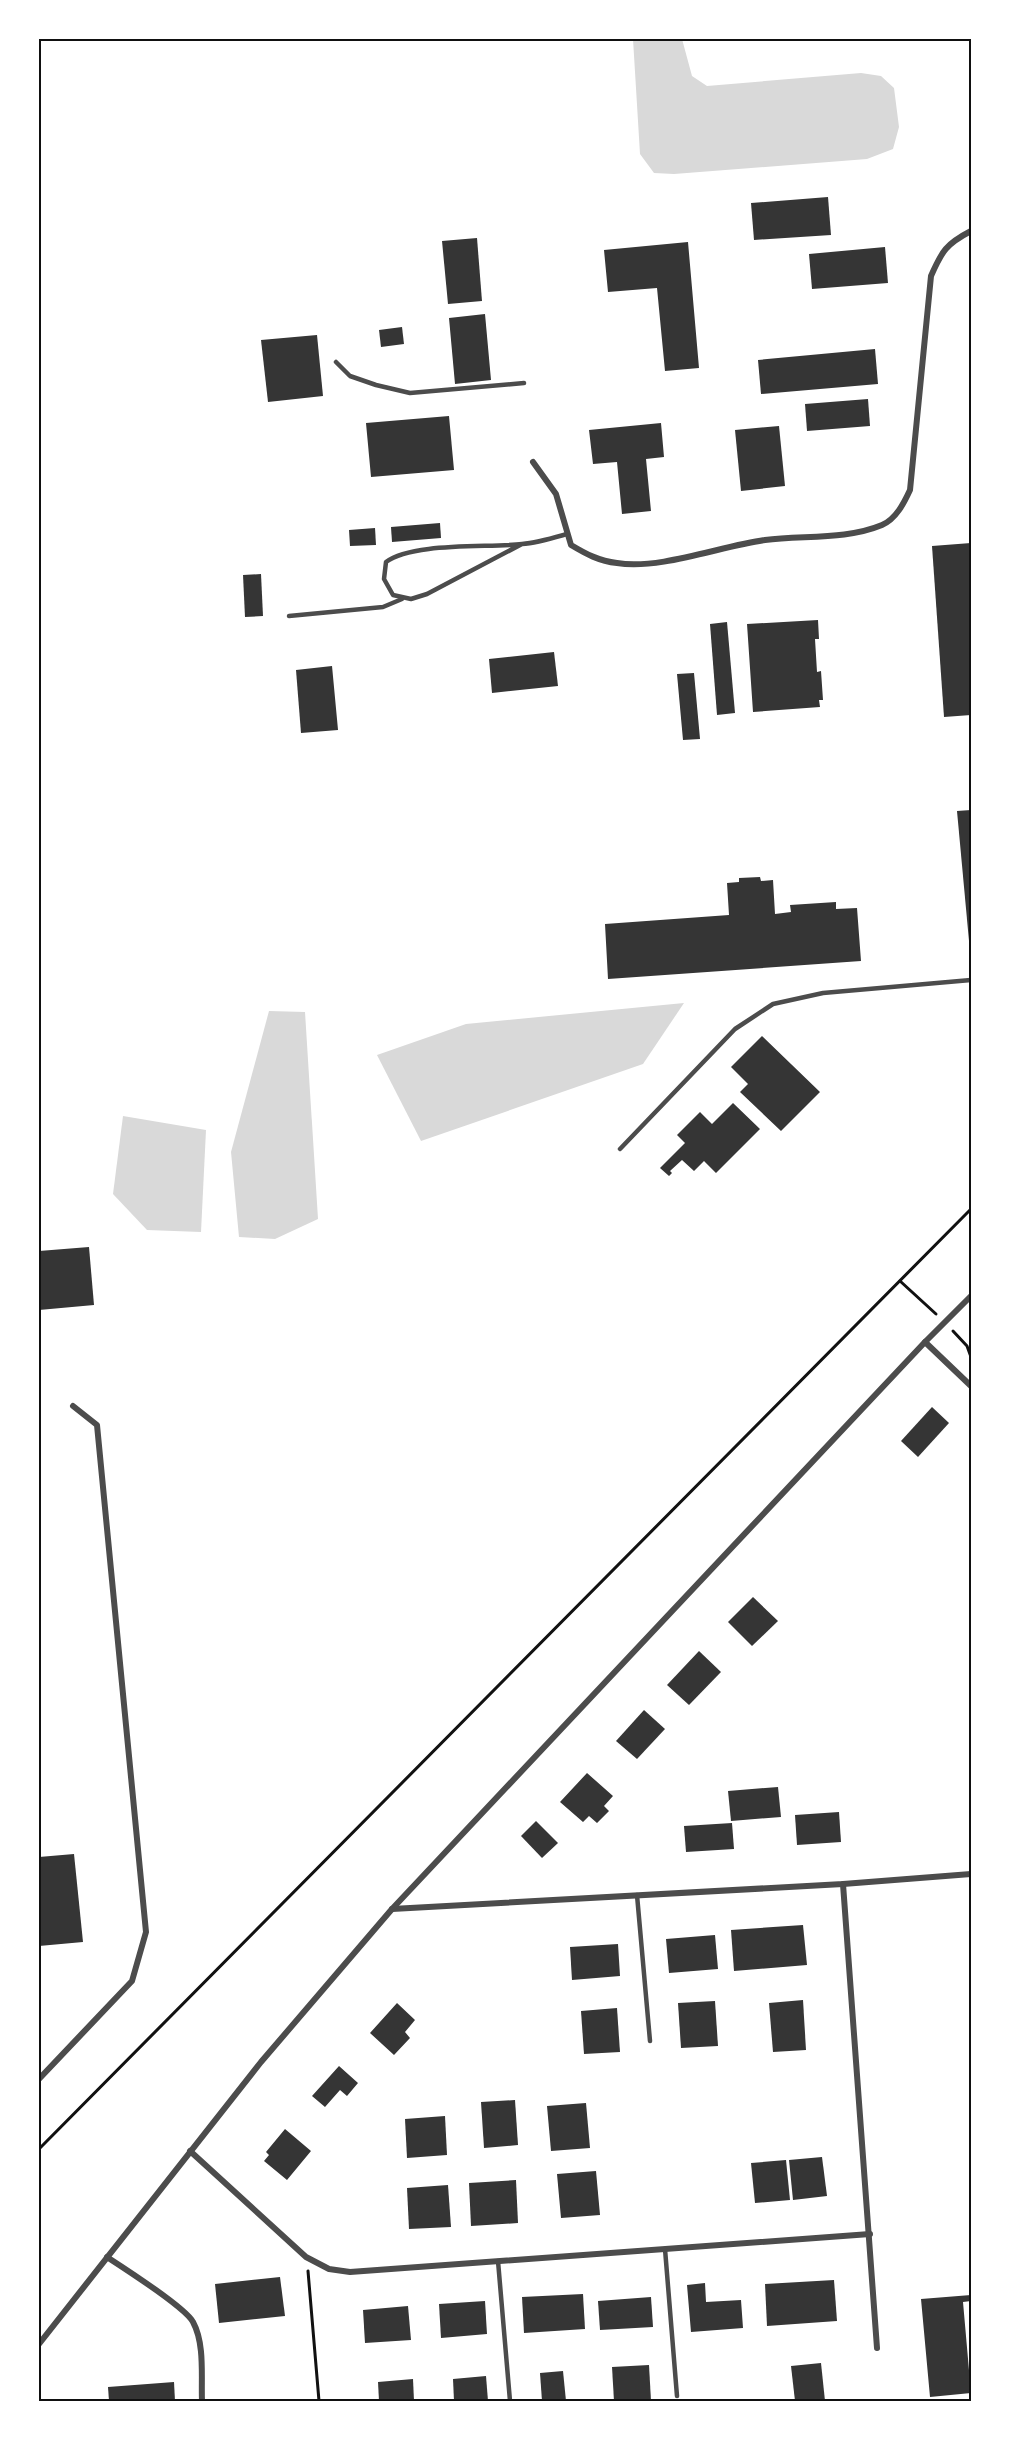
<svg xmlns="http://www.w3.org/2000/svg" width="1010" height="2440" viewBox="0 0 1010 2440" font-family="'Roboto Condensed',sans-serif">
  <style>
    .water { fill: #d9d9d9 }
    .building { fill: #353535 }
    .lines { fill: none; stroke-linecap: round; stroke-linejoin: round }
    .path { stroke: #111; stroke-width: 3 }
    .service { stroke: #4c4c4c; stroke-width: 4.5 }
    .minor { stroke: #4c4c4c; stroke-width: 6 }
    .neatline { fill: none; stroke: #111; stroke-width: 2 }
  </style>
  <rect width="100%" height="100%" fill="#fff"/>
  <!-- water -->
  <g class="water">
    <path d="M633 39H682L692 76 707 86 861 73 881 76 894 88 899 127 893 149 867 159 674 174 654 173 640 154Z"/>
    <path d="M684 1003 643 1064 421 1141 377 1055 466 1024Z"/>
    <path d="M269 1011 305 1012 318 1219 275 1239 239 1237 231 1152Z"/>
    <path d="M123 1116 206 1130 201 1232 147 1230 113 1194Z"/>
  </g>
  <!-- building -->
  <g class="building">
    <path d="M828 197 831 235 754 240 751 203Z"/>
    <path d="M477 238 482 301 448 304 442 241Z"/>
    <path d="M688 242 699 368 665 371 657 288 608 292 604 250Z"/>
    <path d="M885 247 888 283 812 289 809 254Z"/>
    <path d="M485 314 491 380 455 384 449 318Z"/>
    <path d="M402 327 404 344 381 347 379 330Z"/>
    <path d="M317 335 323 396 268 402 261 340Z"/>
    <path d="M875 349 878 384 761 394 758 360Z"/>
    <path d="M868 399 870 426 807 431 805 404Z"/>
    <path d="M449 416 454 470 371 477 366 423Z"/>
    <path d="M661 423 664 457 646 459 651 511 622 514 617 462 593 464 589 430Z"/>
    <path d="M779 426 785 486 741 491 735 430Z"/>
    <path d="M440 523 441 538 392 542 391 527Z"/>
    <path d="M375 528 376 545 350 546 349 530Z"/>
    <path d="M971 543V715L944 717 932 546Z"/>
    <path d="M261 574 263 616 245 617 243 575Z"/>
    <path d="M818 620 819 639H815L817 672 821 671 823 700H819L820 707 753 712 747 624Z"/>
    <path d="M727 622 735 713 717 715 710 624Z"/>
    <path d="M554 652 558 686 492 693 489 659Z"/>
    <path d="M332 666 338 730 301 733 296 670Z"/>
    <path d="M694 673 700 739 683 740 677 674Z"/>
    <path d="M971 810V941H969L957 811Z"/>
    <path d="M760 877 761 881 773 880 775 914 791 912 790 905 836 902V909L857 908 861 961 608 979 605 924 729 915 727 883 739 882V878Z"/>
    <path d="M762 1036 820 1092 781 1131 740 1092 748 1084 731 1067Z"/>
    <path d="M733 1103 760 1129 716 1173 704 1161 694 1171 682 1160 670 1171 672 1173 669 1176 660 1168 685 1143 677 1135 700 1112 712 1124Z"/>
    <path d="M89 1247 94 1305 39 1310V1251Z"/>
    <path d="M932 1407 949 1423 918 1457 901 1441Z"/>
    <path d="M753 1597 778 1621 752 1646 728 1622Z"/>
    <path d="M699 1651 721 1672 689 1705 667 1685Z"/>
    <path d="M644 1710 665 1729 637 1759 616 1741Z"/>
    <path d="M587 1773 613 1796 604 1806 609 1811 597 1823 589 1816 583 1822 560 1802Z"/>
    <path d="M778 1787 781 1817 731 1821 728 1791Z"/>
    <path d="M839 1812 841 1842 797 1845 795 1815Z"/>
    <path d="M536 1821 558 1843 542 1858 521 1836Z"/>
    <path d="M732 1823 734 1849 686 1852 684 1826Z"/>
    <path d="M74 1854 83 1942 39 1946V1857Z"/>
    <path d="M803 1925 807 1965 734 1971 731 1930Z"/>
    <path d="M715 1935 718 1969 669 1973 666 1939Z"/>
    <path d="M618 1944 620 1976 572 1980 570 1947Z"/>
    <path d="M803 2000 806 2050 773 2052 769 2003Z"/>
    <path d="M715 2001 718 2046 681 2048 678 2003Z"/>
    <path d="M397 2003 415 2020 405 2032 410 2038 394 2055 370 2033Z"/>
    <path d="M617 2008 620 2052 584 2054 581 2011Z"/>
    <path d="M339 2066 358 2083 347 2096 340 2090 325 2107 312 2096Z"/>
    <path d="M515 2100 518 2145 484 2148 481 2102Z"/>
    <path d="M586 2103 590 2148 551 2151 547 2106Z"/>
    <path d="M445 2116 447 2155 407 2158 405 2119Z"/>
    <path d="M285 2129 311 2151 287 2180 264 2161 269 2155 266 2152Z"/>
    <path d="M822 2157 827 2196 793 2200 789 2160Z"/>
    <path d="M786 2160 790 2200 755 2203 751 2163Z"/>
    <path d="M596 2171 600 2215 561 2218 557 2174Z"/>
    <path d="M516 2180 518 2223 471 2226 469 2183Z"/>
    <path d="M448 2185 451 2227 409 2229 407 2188Z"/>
    <path d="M280 2277 285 2316 219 2323 215 2284Z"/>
    <path d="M834 2280 837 2321 767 2326 765 2284Z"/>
    <path d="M705 2283 706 2302 741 2300 743 2328 691 2332 687 2285Z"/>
    <path d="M583 2294 585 2329 524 2333 522 2297Z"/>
    <path d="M971 2295V2301L963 2302 971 2393 930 2397 921 2299Z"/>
    <path d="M651 2297 653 2327 600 2330 598 2301Z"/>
    <path d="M485 2301 487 2334 441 2338 439 2304Z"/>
    <path d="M408 2306 411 2340 365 2343 363 2310Z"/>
    <path d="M821 2363 825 2401H795L791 2366Z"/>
    <path d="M649 2365 651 2401H614L612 2367Z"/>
    <path d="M563 2371 566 2401H542L540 2373Z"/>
    <path d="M486 2376 488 2401H454L453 2379Z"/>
    <path d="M413 2379 414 2401H379L378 2382Z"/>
    <path d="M174 2382 175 2401H109L108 2387Z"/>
  </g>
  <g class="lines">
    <!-- path -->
    <g class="path">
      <path d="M900 1281 936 1314"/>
      <path d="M953 1331 967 1346 971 1357"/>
      <path d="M39 2149 971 1209"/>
      <path d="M308 2271 319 2401"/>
    </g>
    <!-- service -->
    <g class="service">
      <path d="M336 362 350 376 376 385 410 393 524 383"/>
      <path d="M522 544 427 594 411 599 393 595 384 579 386 562C412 542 489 548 522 544 537 543 553 538 567 534"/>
      <path d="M289 616 383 607 402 599"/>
      <path d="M620 1149 735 1029 773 1004 823 993 971 980"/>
      <path d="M637 1895 650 2041"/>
      <path d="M665 2249 677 2396"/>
      <path d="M498 2261 510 2401"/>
    </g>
    <!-- minor -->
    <g class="minor">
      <path d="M533 462 556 494 571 545C586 554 599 561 617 563 660 570 721 546 765 540 803 535 846 540 882 525 896 519 904 503 910 490L931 276C942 251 946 244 971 231"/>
      <path d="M925 1342 971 1386"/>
      <path d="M843 1884 877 2348"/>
      <path d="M392 1909 843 1884 971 1874"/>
      <path d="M39 2079 132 1981 146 1932 97 1425 73 1406"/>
      <path d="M190 2151 306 2257 329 2269 350 2272 870 2234"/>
      <path d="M107 2257C124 2268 186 2308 193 2322 205 2344 201 2377 202 2401"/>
      <path d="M39 2344 261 2062 392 1909 925 1342 971 1296"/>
    </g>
  </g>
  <!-- border -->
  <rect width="1010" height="2440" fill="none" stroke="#ffffff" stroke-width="81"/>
  <rect x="40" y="40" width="930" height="2360" class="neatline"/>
</svg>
